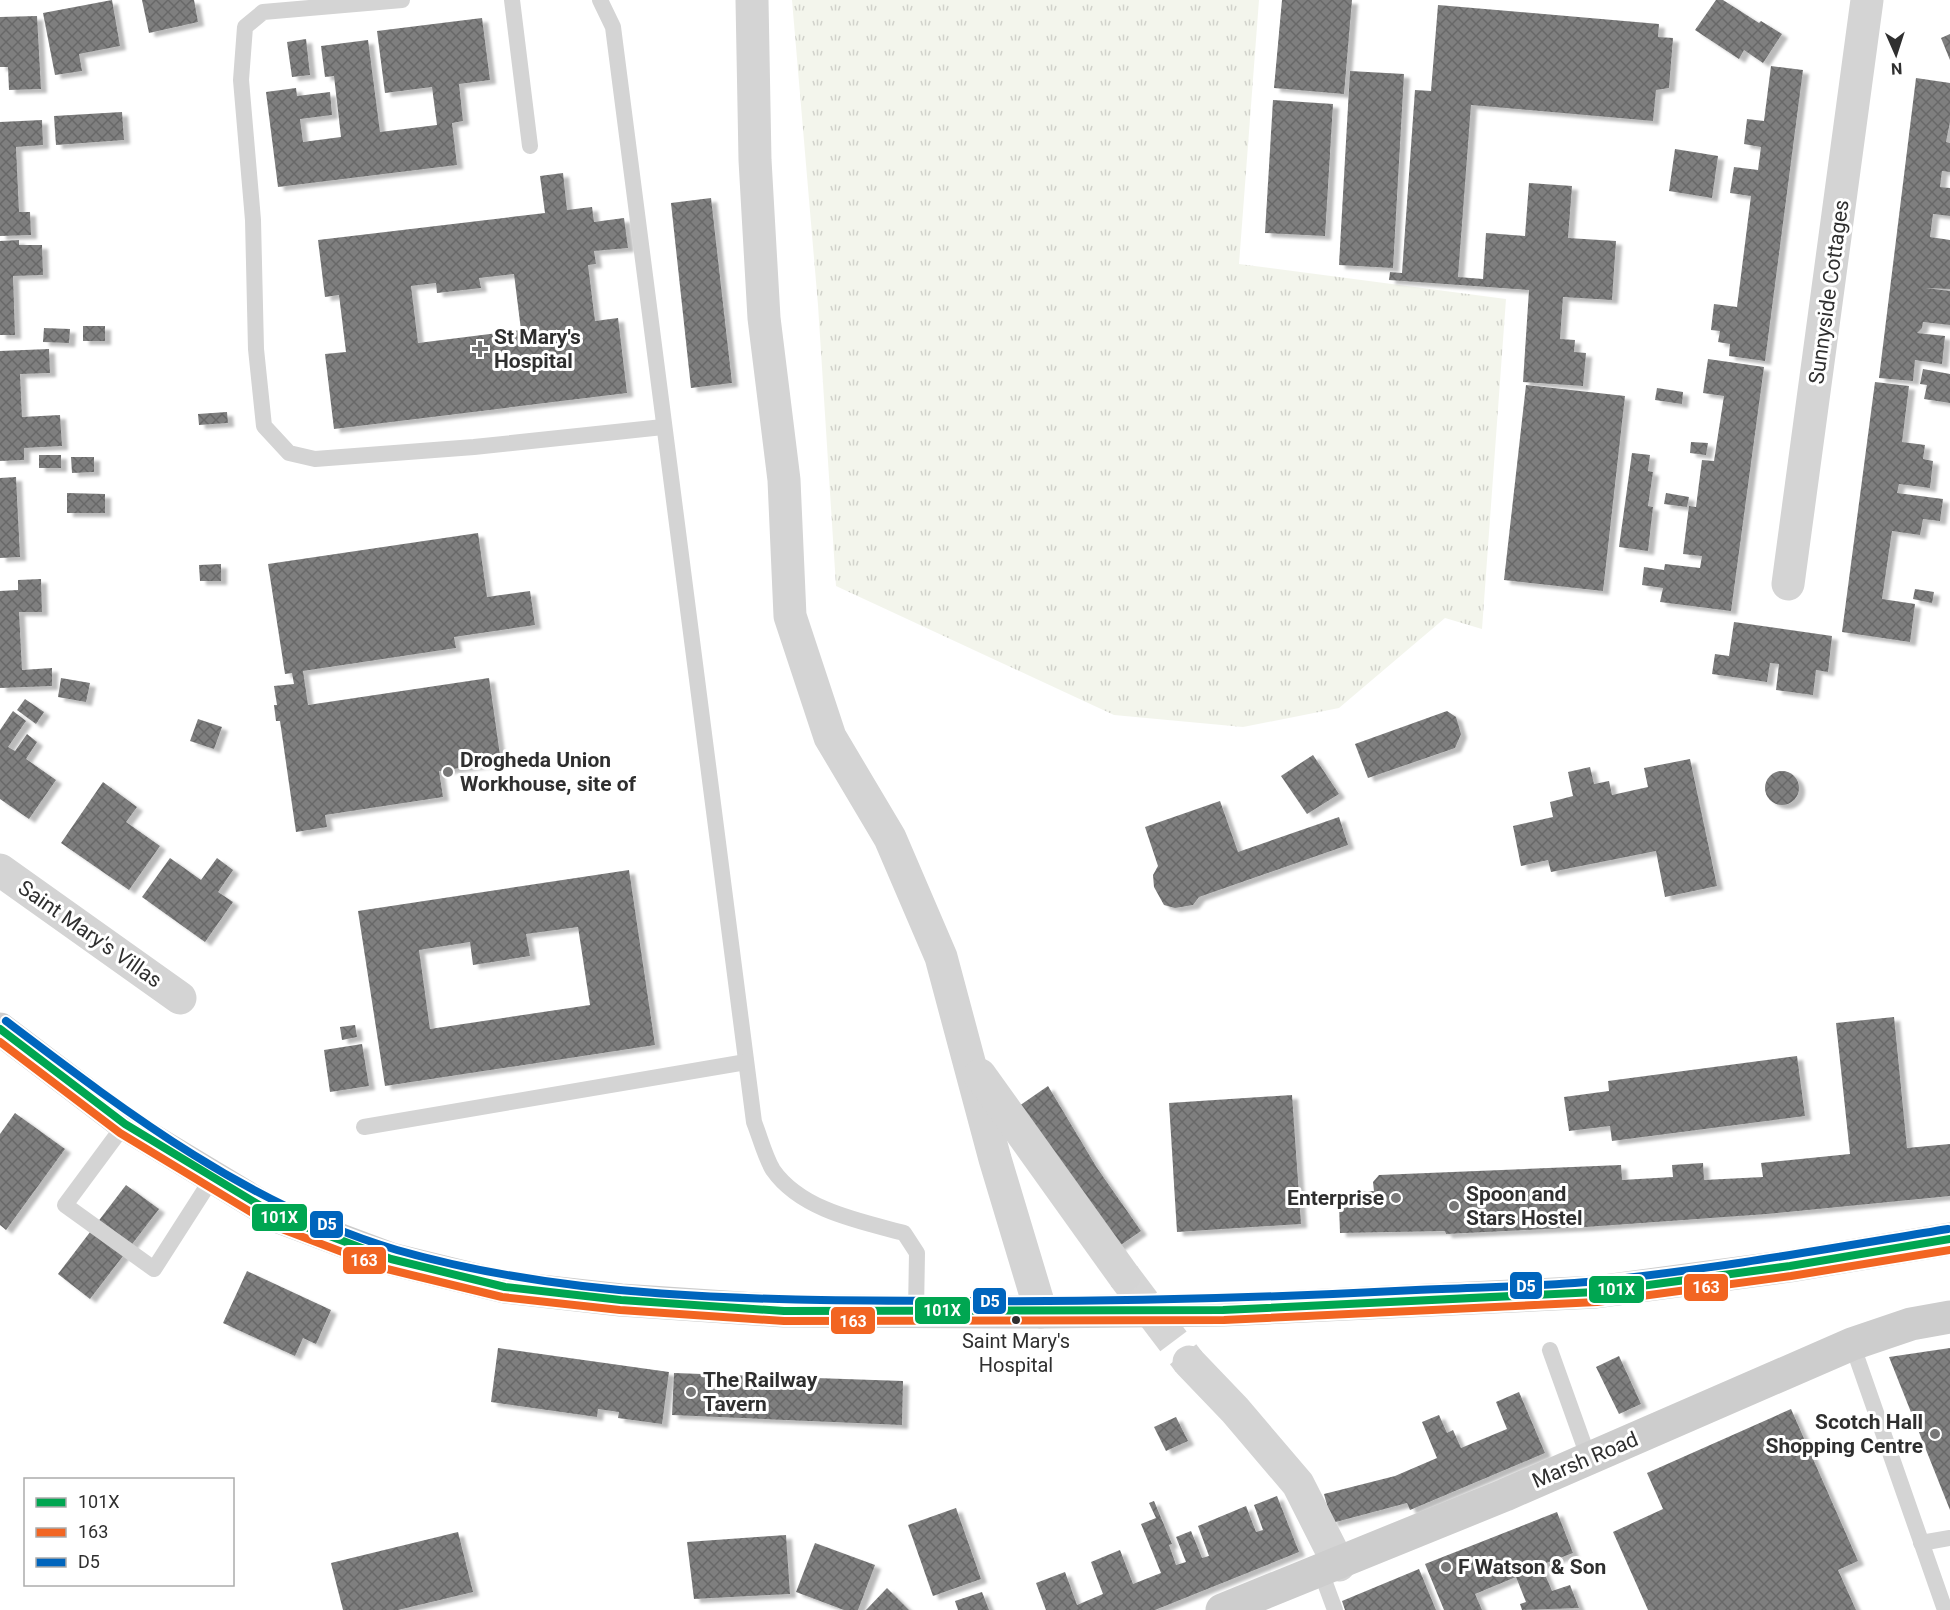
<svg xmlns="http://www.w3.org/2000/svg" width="1950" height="1610" viewBox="0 0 1950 1610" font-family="Roboto,sans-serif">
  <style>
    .grass { fill: url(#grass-tufts) }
    .building { fill: url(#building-cross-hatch); fill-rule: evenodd; filter: url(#shadow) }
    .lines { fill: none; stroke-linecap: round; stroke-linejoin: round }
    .street-tunnel { stroke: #d5d5d5; stroke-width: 33; stroke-dasharray: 33 16; stroke-linecap: butt }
    .lane { stroke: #d4d4d4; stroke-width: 16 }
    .street { stroke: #d4d4d4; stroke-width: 33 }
    .secondary { stroke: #cdcdcd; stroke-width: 33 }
    .bus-1-casing { stroke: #fff; stroke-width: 12 }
    .bus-2-casing { stroke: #fff; stroke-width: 12 }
    .bus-3-casing { stroke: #fff; stroke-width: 12 }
    .bus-1 { stroke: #00a651; stroke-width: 8 }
    .bus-2 { stroke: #f26522; stroke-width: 8 }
    .bus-3 { stroke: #0065bd; stroke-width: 8 }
    .poi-dot { fill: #787878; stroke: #fff; stroke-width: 2 }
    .bus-dot { fill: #2f2f2f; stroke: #fff; stroke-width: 2 }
    .labels { text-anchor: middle; stroke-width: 6; stroke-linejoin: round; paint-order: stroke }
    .bus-label { font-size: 20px; fill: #2f2f2f; stroke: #fff }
    .street-label { font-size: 21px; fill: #2f2f2f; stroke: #fff }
    .poi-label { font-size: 21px; font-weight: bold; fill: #2f2f2f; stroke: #fff; text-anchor: start }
    .line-badge { stroke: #fff; stroke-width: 2 }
    .badge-label { font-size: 16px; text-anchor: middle; font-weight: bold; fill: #fff }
  </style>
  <defs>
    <pattern id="grass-tufts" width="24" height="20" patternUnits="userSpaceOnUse" patternTransform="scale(1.5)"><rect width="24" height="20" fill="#f3f5ec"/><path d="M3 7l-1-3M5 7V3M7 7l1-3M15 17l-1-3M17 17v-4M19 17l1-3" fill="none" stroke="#d1d2cb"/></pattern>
    <pattern id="building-cross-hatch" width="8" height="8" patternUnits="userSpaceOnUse" patternTransform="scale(1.5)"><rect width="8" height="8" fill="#7f7f7f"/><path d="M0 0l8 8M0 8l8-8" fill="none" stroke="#686868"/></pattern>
    <filter id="shadow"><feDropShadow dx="6" dy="4" stdDeviation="1.5" flood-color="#0004"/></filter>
  </defs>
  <rect width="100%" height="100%" fill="#fff"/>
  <!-- grass -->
  <path class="grass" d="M792 0H1259L1239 264 1506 299 1482 629 1445 618 1339 708 1243 727 1114 715 836 586 818 305Z"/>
  <!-- building -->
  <g class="building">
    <path d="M112 0 120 46 79 54 82 71 55 75 43 13Z"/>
    <path d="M142 0H194L198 22 149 33Z"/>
    <path d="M1282 0H1352L1344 94 1274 88Z"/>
    <path d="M1716 0H1723L1759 23 1761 21 1782 34 1763 63 1744 50 1739 59 1695 30Z"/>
    <path d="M1438 5 1659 24 1658 37 1673 38 1669 88 1656 90 1653 121 1471 105 1458 277 1483 279 1486 233 1525 236 1529 183 1572 186 1568 238 1616 241 1612 300 1563 297 1560 339 1575 340 1574 352 1586 353 1583 386 1523 382 1529 290 1389 280 1390 272 1402 273 1415 90 1431 91Z"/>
    <path d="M37 16 41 89 9 90 8 67H0V17Z"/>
    <path d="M482 18 490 80 459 84 463 121 452 123 457 165 278 187 266 92 296 88 297 96 330 92 332 115 300 119 303 142 341 137 334 76 325 77 321 46 368 40 380 132 437 125 432 87 385 93 377 31Z"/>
    <path d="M1950 34V60L1941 38Z"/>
    <path d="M306 39 310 75 292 77 287 42Z"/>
    <path d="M1771 66 1803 70 1765 361 1729 356 1730 344 1718 342 1720 331 1711 330 1714 304 1737 307 1751 196 1730 193 1734 167 1758 170 1761 147 1744 144 1747 119 1764 121Z"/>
    <path d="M1350 71 1404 74 1393 268 1339 265Z"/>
    <path d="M1916 78 1950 83V122L1946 142 1950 143V172L1942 171 1940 187 1950 188V216L1933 214 1930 237 1950 240V289L1926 288 1950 291V325L1923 322 1922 328 1917 333 1945 336 1942 364 1915 360 1913 381 1879 378Z"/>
    <path d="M1273 100 1333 104 1325 236 1265 233Z"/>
    <path d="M122 112 124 140 56 145 54 116Z"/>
    <path d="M42 120 43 145 16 147 19 212H30L31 235 0 236V122Z"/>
    <path d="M1675 149 1718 156 1712 198 1669 191Z"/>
    <path d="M563 173 567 210 592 207 594 222 624 218 628 248 594 251 596 264 588 265 595 321 618 318 627 393 334 429 325 354 346 352 339 295 325 297 318 240 545 213 540 176ZM514 274 521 330 418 343 411 286 436 283 437 293 481 288 479 278Z"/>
    <path d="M711 198 732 383 691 388 671 203Z"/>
    <path d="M19 240V245H42L43 275 13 276 15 335H0V241Z"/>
    <rect x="83" y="326" width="22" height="15"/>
    <path d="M44 328 70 329 69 343 43 342Z"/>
    <path d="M49 349 50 373 20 374 22 417 60 415 62 446 24 448V460L0 461V351Z"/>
    <path d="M1708 359 1764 367 1731 611 1660 602 1663 588 1642 585 1644 567 1664 570 1665 564 1700 568 1702 556 1683 554 1689 506 1696 507 1702 460 1714 461 1724 396 1703 393Z"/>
    <path d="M1923 369 1950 374V403L1924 399 1927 385 1920 384Z"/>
    <path d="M1875 382 1909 386 1902 442 1925 445 1923 459 1933 461 1930 488 1899 484 1897 493 1943 499 1940 521 1923 519 1920 535 1892 531 1882 599 1915 604 1910 642 1842 632Z"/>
    <path d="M1526 385 1625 396 1603 591 1504 580Z"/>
    <path d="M1657 388 1683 392 1682 404 1655 400Z"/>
    <path d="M227 412 228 423 199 425 198 414Z"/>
    <path d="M1691 442 1708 443 1706 455 1690 453Z"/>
    <path d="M1632 453 1650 455 1648 471 1653 472 1648 506 1653 507 1648 551 1619 547Z"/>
    <rect x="39" y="455" width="22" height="13"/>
    <path d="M71 457H94V472L72 473Z"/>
    <path d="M16 477 20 557 0 558V478Z"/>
    <path d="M67 493 105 494V513H67Z"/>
    <path d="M1666 493 1689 497 1687 507 1664 504Z"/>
    <path d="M478 533 487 597 530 591 535 625 454 637 456 648 303 671 308 705 489 678 501 762 439 771 443 797 325 815 327 827 296 832 280 721H276L274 705H277L274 686 294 684 292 673 285 674 268 564Z"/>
    <path d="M221 564V581H200L199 565Z"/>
    <path d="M41 579 42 612H19L22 670 52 668V686L0 688V591L18 590V580Z"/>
    <path d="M1915 589 1934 592 1932 603 1913 599Z"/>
    <path d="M1734 622 1832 636 1828 672 1816 670 1813 695 1776 690 1779 664 1770 663 1767 682 1712 674 1715 654 1729 656Z"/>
    <path d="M61 678 90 683 86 702 58 697Z"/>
    <path d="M25 699 44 712 36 724 17 710Z"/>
    <path d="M13 711 26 721 8 747 15 751 27 734 37 742 26 759 56 780 29 819 0 799V730Z"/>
    <path d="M1447 711 1456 717 1461 734 1455 748 1368 778 1355 744Z"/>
    <path d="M198 719 222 727 214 749 190 741Z"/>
    <path d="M1313 755 1339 794 1307 814 1281 776Z"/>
    <path d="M1690 759 1717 886 1665 897 1656 851 1551 872 1548 860 1521 866 1513 826 1553 817 1550 802 1573 796 1568 772 1590 767 1594 784 1609 781 1612 795 1648 787 1644 768Z"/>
    <circle cx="1782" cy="788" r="17"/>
    <path d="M103 782 137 807 126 822 160 846 129 890 61 843Z"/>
    <path d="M1220 801 1238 852 1339 817 1348 845 1199 897 1193 905 1175 908 1164 905 1154 887 1153 875 1158 866 1145 827Z"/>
    <path d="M170 858 201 880 217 858 233 870 218 892 233 902 205 942 142 897Z"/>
    <path d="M629 870 655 1045 385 1086 358 911ZM578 927 590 1005 430 1029 419 950 470 942 473 965 530 956 526 934Z"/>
    <path d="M1894 1017 1907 1148 1950 1144V1196L1767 1214 1586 1227 1446 1234 1445 1231 1340 1233 1339 1204 1355 1192 1374 1191 1373 1182 1379 1175 1621 1165 1622 1180 1673 1177 1672 1165 1703 1163 1704 1180 1763 1177 1761 1163 1850 1154 1836 1023Z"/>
    <path d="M355 1025 357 1037 342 1040 340 1027Z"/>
    <path d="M362 1044 369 1086 330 1092 324 1050Z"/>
    <path d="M1797 1056 1805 1116 1612 1141 1610 1126 1569 1131 1564 1097 1609 1091 1608 1081Z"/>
    <path d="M1048 1086 1097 1168 1141 1231 1115 1249 1019 1106Z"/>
    <path d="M1292 1095 1301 1224 1177 1232 1169 1103Z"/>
    <path d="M15 1113 65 1149 6 1230 0 1225V1134Z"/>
    <path d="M126 1185 159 1209 90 1299 58 1274Z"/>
    <path d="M247 1271 331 1310 316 1344 303 1338 295 1356 223 1323Z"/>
    <path d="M498 1348 669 1372 662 1424 618 1418 619 1412 598 1409 597 1417 491 1402Z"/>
    <path d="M1950 1348V1510L1889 1357Z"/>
    <path d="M1619 1356 1641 1404 1619 1414 1596 1367Z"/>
    <path d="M674 1373 903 1381 902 1425 672 1415Z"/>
    <path d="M1519 1392 1545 1453 1410 1510 1407 1503 1332 1523 1324 1494 1395 1476 1437 1458 1422 1422 1439 1415 1447 1433 1453 1430 1461 1448 1507 1429 1496 1402Z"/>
    <path d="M1791 1409 1858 1561 1838 1570 1856 1610H1648L1613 1532 1663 1509 1647 1473Z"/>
    <path d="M1176 1417 1188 1441 1166 1451 1154 1427Z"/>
    <path d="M1277 1496 1299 1552 1155 1610H1046L1036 1583 1065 1572 1077 1605 1103 1594 1091 1562 1120 1550 1133 1584 1161 1573 1141 1524 1156 1518 1149 1503 1154 1501 1172 1544 1169 1545 1176 1565 1186 1562 1176 1537 1191 1531 1202 1558 1209 1556 1198 1526 1246 1506 1256 1532 1263 1530 1254 1505Z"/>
    <path d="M956 1508 981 1579 933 1596 908 1525Z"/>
    <path d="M1557 1512 1573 1553 1541 1565 1552 1591 1570 1585 1579 1608 1522 1610 1520 1604 1526 1602 1516 1577 1475 1594 1482 1610H1444L1425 1564Z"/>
    <path d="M458 1532 473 1592 398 1610H343L331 1563Z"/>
    <path d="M786 1535 790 1594 694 1599 687 1542Z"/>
    <path d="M815 1543 875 1565 858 1610H844L796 1592Z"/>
    <path d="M1419 1569 1436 1610H1345L1342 1601Z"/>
    <path d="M887 1588 909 1610H866Z"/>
    <path d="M982 1592 989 1610H958L955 1601Z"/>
  </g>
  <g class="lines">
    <!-- street-tunnel -->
    <path class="street-tunnel" d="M1124 1276 1189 1362"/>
    <!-- lane -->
    <g class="lane">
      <path d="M402 0 263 12 245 27 241 80 253 220 256 349 264 426 289 453 315 459 474 447 663 427"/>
      <path d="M512 0 530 146"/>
      <path d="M600 0 613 27 754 1122C760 1137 765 1157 773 1170 801 1210 859 1221 904 1233L917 1253 916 1311"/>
      <path d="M125 1124 65 1205 154 1269 213 1177"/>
      <path d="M364 1127 746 1062"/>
      <path d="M1852 1344 1945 1610"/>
      <path d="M1550 1350 1589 1459"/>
      <path d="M1921 1543 1950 1538"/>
      <path d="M1321 1572 1335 1610"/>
    </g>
    <!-- street -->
    <g class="street">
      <path d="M752 0 755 160 764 318 784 480 790 616 830 737 890 838 941 957 995 1159 1041 1312"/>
      <path d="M1788 584 1867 0"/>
      <path d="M0 870 180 998"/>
      <path d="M980 1075 1124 1276"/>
      <path d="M1189 1362 1235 1410 1298 1484 1339 1565"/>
    </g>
    <!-- secondary -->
    <g class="secondary">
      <path d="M0 1029 125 1124 279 1217 391 1259 505 1287 621 1300 784 1311 1041 1312 1223 1310 1430 1300 1596 1292 1790 1266 1950 1239"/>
      <path d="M1222 1610 1505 1495 1852 1344 1911 1324 1950 1317"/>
    </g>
    <!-- bus-1 casing -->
    <g class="bus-1-casing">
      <path id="bus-1" d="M0 1029 125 1124 279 1217 391 1259 505 1287 621 1300 784 1311 1223 1310 1596 1292 1790 1266 1950 1239"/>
    </g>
    <!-- bus-2 casing -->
    <g class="bus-2-casing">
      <path id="bus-2" d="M0 1042 120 1133 274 1226 387 1269 502 1297 620 1310 784 1321 1224 1320 1597 1302 1791 1276 1950 1250"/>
    </g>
    <!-- bus-3 casing -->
    <g class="bus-3-casing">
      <path id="bus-3" d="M6 1021C126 1112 250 1207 397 1250 579 1302 772 1300 960 1301 1112 1302 1264 1298 1416 1290 1476 1287 1537 1287 1598 1281 1715 1269 1832 1248 1948 1229"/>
    </g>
    <!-- bus-1 -->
    <use href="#bus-1" class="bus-1"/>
    <!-- bus-2 -->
    <use href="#bus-2" class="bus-2"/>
    <!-- bus-3 -->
    <use href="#bus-3" class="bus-3"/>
  </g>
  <!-- markers -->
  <g class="poi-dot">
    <path d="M477 340h6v6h6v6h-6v6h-6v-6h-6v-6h6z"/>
    <circle cx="448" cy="772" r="6"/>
    <circle cx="1396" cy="1198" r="6"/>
    <circle cx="1454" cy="1206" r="6"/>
    <circle cx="691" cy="1392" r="6"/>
    <circle cx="1935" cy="1434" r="6"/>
    <circle cx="1446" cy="1567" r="6"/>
  </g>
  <circle class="bus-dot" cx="1016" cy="1320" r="5"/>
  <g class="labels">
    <!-- bus labels -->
    <g class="bus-label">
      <text x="1016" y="1348">Saint Mary's<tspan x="1016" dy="24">Hospital</tspan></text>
    </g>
    <!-- street labels -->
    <g class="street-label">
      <text transform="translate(1829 292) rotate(-82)" y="7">Sunnyside Cottages</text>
      <text transform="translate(90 934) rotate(35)" y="7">Saint Mary's Villas</text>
      <text transform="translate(1585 1460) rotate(-23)" y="7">Marsh Road</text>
    </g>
    <!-- poi labels -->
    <g class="poi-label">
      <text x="494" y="344">St Mary's<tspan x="494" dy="24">Hospital</tspan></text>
      <text x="460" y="767">Drogheda Union<tspan x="460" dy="24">Workhouse, site of</tspan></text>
      <text x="1466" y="1201">Spoon and<tspan x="1466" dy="24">Stars Hostel</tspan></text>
      <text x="1384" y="1205" text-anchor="end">Enterprise</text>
      <text x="703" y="1387">The Railway<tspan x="703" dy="24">Tavern</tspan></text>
      <text x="1923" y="1429" text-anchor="end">Scotch Hall<tspan x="1923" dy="24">Shopping Centre</tspan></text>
      <text x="1458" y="1574">F Watson &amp; Son</text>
    </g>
  </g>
  <g class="line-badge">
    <rect x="251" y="1203" width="57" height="29" rx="6" fill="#00a651"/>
    <rect x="309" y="1210" width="35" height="29" rx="6" fill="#0065bd"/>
    <rect x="342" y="1246" width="45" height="29" rx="6" fill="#f26522"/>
    <rect x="1509" y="1271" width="34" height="29" rx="6" fill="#0065bd"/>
    <rect x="1683" y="1273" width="46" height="29" rx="6" fill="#f26522"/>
    <rect x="1588" y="1275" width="57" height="29" rx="6" fill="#00a651"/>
    <rect x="972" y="1287" width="35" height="28" rx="6" fill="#0065bd"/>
    <rect x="914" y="1296" width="57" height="29" rx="6" fill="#00a651"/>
    <rect x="830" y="1306" width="46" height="29" rx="6" fill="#f26522"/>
  </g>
  <g class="badge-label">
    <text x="279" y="1223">101X</text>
    <text x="327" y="1230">D5</text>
    <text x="364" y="1266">163</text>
    <text x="1526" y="1292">D5</text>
    <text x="1706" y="1293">163</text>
    <text x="1616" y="1295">101X</text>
    <text x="990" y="1307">D5</text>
    <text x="942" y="1316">101X</text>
    <text x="853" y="1327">163</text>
  </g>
  <!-- legend -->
  <rect x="24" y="1478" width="210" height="108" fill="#ffffff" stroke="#acacac" stroke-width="1.5"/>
  <rect x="36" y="1498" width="30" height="9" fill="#00a651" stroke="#acacac" stroke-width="1.5"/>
  <text x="78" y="1508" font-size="18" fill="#2f2f2f">101X</text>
  <rect x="36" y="1528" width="30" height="9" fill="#f26522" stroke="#acacac" stroke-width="1.5"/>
  <text x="78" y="1538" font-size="18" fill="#2f2f2f">163</text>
  <rect x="36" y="1558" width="30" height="9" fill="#0065bd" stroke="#acacac" stroke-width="1.5"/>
  <text x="78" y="1568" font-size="18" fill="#2f2f2f">D5</text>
  <!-- north arrow -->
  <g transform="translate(1896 54) rotate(177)" stroke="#ffffff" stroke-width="4.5" paint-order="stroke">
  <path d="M0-4.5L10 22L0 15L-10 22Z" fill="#2f2f2f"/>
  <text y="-9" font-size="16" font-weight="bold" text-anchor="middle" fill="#2f2f2f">N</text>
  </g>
</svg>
